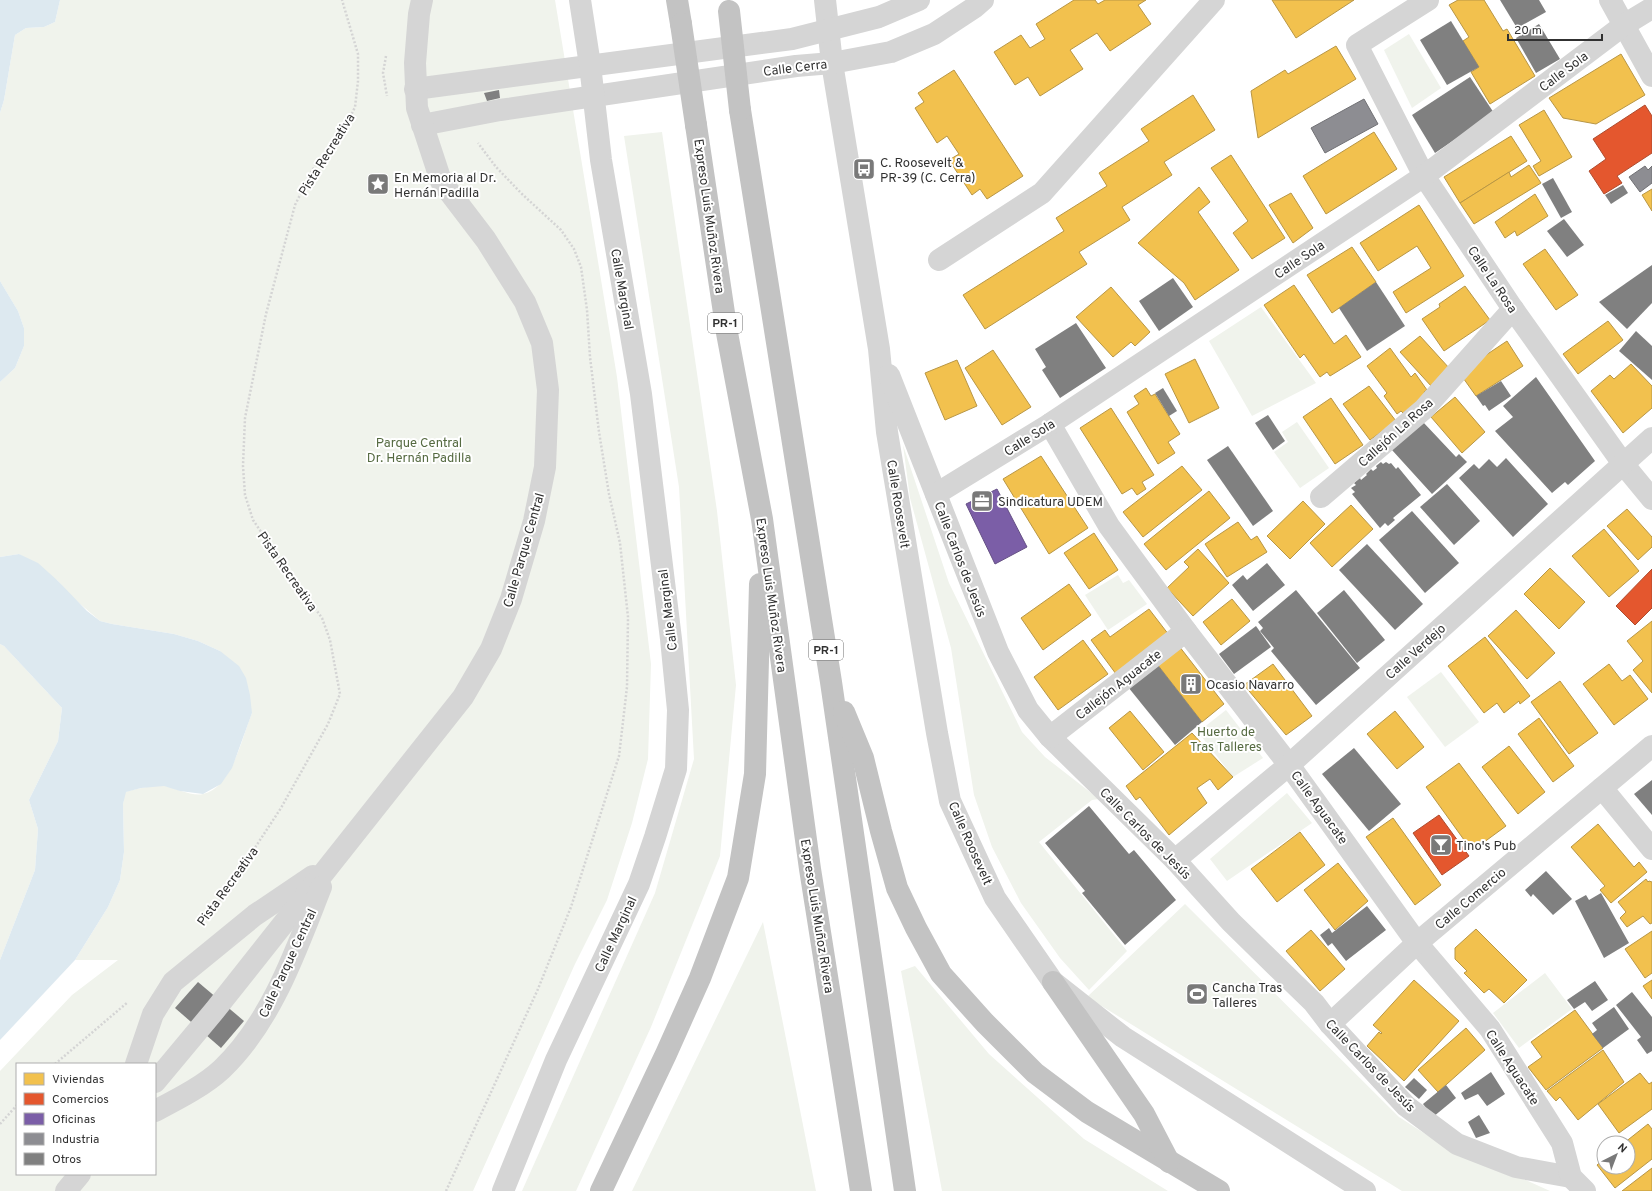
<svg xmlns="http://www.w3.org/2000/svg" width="1652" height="1191" viewBox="0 0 1652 1191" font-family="Overpass,sans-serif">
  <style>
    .green { fill: #f0f3ec; fill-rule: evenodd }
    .water { fill: #dde9f0 }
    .homes { fill: #f2c14e; stroke: #b89645 }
    .shops { fill: #e4572e; stroke: #ae4c2f }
    .offices { fill: #7b5ea7; stroke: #655084 }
    .industry { fill: #8d8d92; stroke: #717175 }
    .building { fill: #808080 }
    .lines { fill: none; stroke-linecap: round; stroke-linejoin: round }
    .path { stroke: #d4d4d4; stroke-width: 2.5; stroke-dasharray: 2 2; stroke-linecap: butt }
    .minor { stroke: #d5d5d5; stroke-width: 22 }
    .highway { stroke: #c3c3c3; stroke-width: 22 }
    .highway-bridge { stroke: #c3c3c3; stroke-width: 22 }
    .labels { text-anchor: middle; stroke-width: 4; stroke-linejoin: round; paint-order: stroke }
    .shield { fill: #fff; stroke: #6f6f6f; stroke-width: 1 }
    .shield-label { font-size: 12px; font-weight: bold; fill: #313131 }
    .street-label { font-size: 13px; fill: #313131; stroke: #fff }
    .poi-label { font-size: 13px; fill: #313131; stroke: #fff; text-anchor: start }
    .park-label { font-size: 13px; fill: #556a41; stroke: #fff }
  </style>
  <rect width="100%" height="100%" fill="#fff"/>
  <!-- green -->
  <g class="green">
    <path d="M60 0H555L617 377 651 664 648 759 632 823 607 900 575 964 473 1191H0V1071L72 995 118 960H75L108 907 120 880 124 852 123 804 125 792C137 789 152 785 165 786 175 788 193 797 203 794 232 788 242 737 252 713L220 651 198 641 174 634 112 624 100 621 71 596 58 581 19 554 0 557V382L15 368 24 346V328L18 311 0 281V113L4 100 15 35 26 28 44 27 55 22ZM17 1064H155V1174H17Z"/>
    <path d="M1409 34 1441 88 1412 108 1384 50Z"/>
    <path d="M662 132 717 511 736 685 720 856 651 1027 576 1191H522L655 893 694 759 679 487 624 136Z"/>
    <path d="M1261 307 1316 383 1252 416 1209 341Z"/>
    <path d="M1297 422 1329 468 1300 488 1274 452 1288 442 1282 432Z"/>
    <path d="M903 445 949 583 1022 732 1045 757 1099 799 1092 800 1039 842 1127 951 1089 990 1060 958 1021 903 992 847 974 795 951 648 910 498Z"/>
    <path d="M1118 575 1123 583 1129 580 1147 604 1108 630 1085 595Z"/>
    <path d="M0 644 4 646 62 708 58 741 29 800 38 829 35 870 0 960Z"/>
    <path d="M1441 672 1479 722 1445 747 1407 697Z"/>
    <path d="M1226 710 1263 758 1233 777 1198 732Z"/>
    <path d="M1287 793 1312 823 1227 881 1210 859Z"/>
    <path d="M1185 904 1399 1117 1430 1137 1550 1191H1402L1087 997Z"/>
    <path d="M763 922 816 1191H632Z"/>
    <path d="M915 966 989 1054 1084 1139 1168 1191H942L901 971Z"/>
    <path d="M1545 973 1572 1009 1519 1048 1493 1013Z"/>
  </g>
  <!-- water -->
  <g class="water">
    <path d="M0 0H60L55 22 44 27 26 28 15 35 4 100 0 113Z"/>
    <path d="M0 281 18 311 24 328V346L15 368 0 382Z"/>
    <path d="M19 554 38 563 58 581 87 611 100 621 112 624 174 634 198 641 220 651 239 666 246 678 250 695 252 713 232 768 221 784 203 794 180 791 164 786 141 788 126 792 123 804 124 852 120 880 108 907 75 960 0 1040V960L35 870 38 829 29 800 58 741 62 708 4 646 0 644V557Z"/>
  </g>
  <!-- homes -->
  <g class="homes">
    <path d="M1074 0H1095L1098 4 1105 0H1146L1138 5 1151 24 1110 51 1097 33 1070 50 1083 69 1040 96 1028 77 1015 85 994 52 1021 35 1030 48 1045 39 1036 24Z"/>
    <path d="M1272 0H1354L1296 38Z"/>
    <path d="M1458 0H1484L1503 31 1507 29 1535 76 1490 104 1471 72 1479 67 1463 41 1469 37 1449 5Z"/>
    <path d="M1336 46 1356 79 1258 138 1251 91 1285 70 1288 74Z"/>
    <path d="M1621 54 1645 95 1596 124 1563 118 1549 98Z"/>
    <path d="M954 70 1023 176 987 199 980 189 972 195 949 160 959 154 947 136 937 143 915 108 924 102 918 93Z"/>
    <path d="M1193 95 1215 130 1164 162 1172 175 1122 207 1130 220 1079 252 1087 264 985 329 963 295 1064 231 1056 218 1107 186 1099 173 1149 141 1141 129Z"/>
    <path d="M1544 110 1572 157 1539 176 1533 166 1541 161 1519 125Z"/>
    <path d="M1374 132 1397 169 1326 214 1303 176Z"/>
    <path d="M1511 136 1527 161 1460 203 1444 177Z"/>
    <path d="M1231 155 1285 238 1252 259 1233 233 1248 221 1211 168Z"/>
    <path d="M1529 165 1541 183 1474 224 1460 203 1509 172 1511 177Z"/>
    <path d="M1199 187 1210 202 1198 212 1239 270 1195 300 1184 283 1138 243Z"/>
    <path d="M1652 189V211L1642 195Z"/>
    <path d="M1291 193 1313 228 1293 243 1269 205Z"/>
    <path d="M1535 194 1548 216 1517 236 1515 231 1505 238 1495 222Z"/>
    <path d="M1419 205 1464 276 1406 313 1393 292 1431 268 1417 246 1378 271 1360 243Z"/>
    <path d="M1352 247 1376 282 1332 313 1307 275Z"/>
    <path d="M1545 249 1578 295 1556 310 1523 264Z"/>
    <path d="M1294 285 1334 344 1346 335 1361 357 1330 376 1327 372 1320 377 1304 354 1300 358 1264 305Z"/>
    <path d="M1465 286 1490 320 1444 351 1422 319 1440 307 1439 304Z"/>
    <path d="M1111 287 1150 332 1135 346 1131 342 1113 357 1076 317Z"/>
    <path d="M1608 321 1623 340 1578 374 1563 354Z"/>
    <path d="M1420 336 1450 369 1432 387 1400 352Z"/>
    <path d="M1507 341 1523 366 1476 396 1461 375 1471 365Z"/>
    <path d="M1390 348 1411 377 1415 373 1427 390 1424 392 1427 396 1403 413 1401 411 1397 414 1384 396 1387 393 1367 366Z"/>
    <path d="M993 350 1031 407 1002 425 965 368Z"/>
    <path d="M1195 359 1219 408 1189 423 1165 374Z"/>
    <path d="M957 360 977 406 945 420 925 373Z"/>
    <path d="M1631 364 1652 386V408L1623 433 1591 391 1610 375 1614 379Z"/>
    <path d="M1369 386 1396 421 1370 440 1343 404Z"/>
    <path d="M1146 388 1151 396 1155 394 1180 434 1168 442 1175 453 1158 464 1127 412 1139 404 1134 396Z"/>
    <path d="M1455 397 1485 432 1462 453 1431 417Z"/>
    <path d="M1331 398 1363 445 1335 464 1303 417Z"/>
    <path d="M1111 408 1154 475 1142 482 1146 489 1137 495 1132 488 1122 494 1080 428Z"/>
    <path d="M1041 456 1088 528 1049 554 1003 479Z"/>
    <path d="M1182 466 1202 490 1143 537 1123 512Z"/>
    <path d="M1209 491 1230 518 1166 570 1144 544Z"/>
    <path d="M1303 501 1325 524 1290 559 1267 536Z"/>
    <path d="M1351 505 1373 529 1332 567 1310 543Z"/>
    <path d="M1627 509 1652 537V547L1638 560 1607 526Z"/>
    <path d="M1238 522 1251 540 1257 536 1267 552 1227 577 1205 544Z"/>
    <path d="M1604 529 1639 571 1609 597 1572 556Z"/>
    <path d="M1094 533 1118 570 1089 589 1064 553Z"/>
    <path d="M1198 549 1229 583 1193 616 1167 588 1189 567 1184 562Z"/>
    <path d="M1550 568 1585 602 1559 629 1524 594Z"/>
    <path d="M1069 584 1091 615 1043 650 1021 618Z"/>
    <path d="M1232 599 1250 621 1221 645 1203 622Z"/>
    <path d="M1149 609 1169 635 1116 674 1091 640 1105 630 1110 637Z"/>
    <path d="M1516 610 1555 653 1527 679 1488 636Z"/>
    <path d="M1652 621V693L1633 670 1643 661 1627 641Z"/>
    <path d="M1485 637 1530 696 1520 704 1519 701 1504 713 1497 703 1484 713 1448 666Z"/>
    <path d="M1083 640 1108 674 1058 710 1034 677Z"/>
    <path d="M1179 646 1224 704 1202 722 1157 664Z"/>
    <path d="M1273 664 1312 716 1286 735 1244 685Z"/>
    <path d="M1609 664 1622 681 1630 675 1648 699 1614 725 1583 684Z"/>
    <path d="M1560 681 1598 733 1569 754 1531 702Z"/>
    <path d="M1130 711 1164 752 1143 770 1109 728Z"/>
    <path d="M1395 711 1424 747 1397 769 1367 734Z"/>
    <path d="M1539 718 1574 766 1553 782 1518 734Z"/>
    <path d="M1192 733 1233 777 1218 790 1210 779 1197 788 1207 803 1169 835 1140 797 1136 800 1126 786Z"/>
    <path d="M1509 746 1545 792 1518 814 1482 767Z"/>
    <path d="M1459 763 1506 826 1472 851 1426 787Z"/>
    <path d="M1393 818 1441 885 1415 905 1366 837Z"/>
    <path d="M1598 824 1634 867 1639 862 1647 872 1611 903 1600 890 1605 886 1571 847Z"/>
    <path d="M1300 832 1325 865 1277 902 1251 869Z"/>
    <path d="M1338 863 1368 901 1335 930 1304 890Z"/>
    <path d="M1646 879 1648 882 1649 881 1652 882V923L1650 924 1643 916 1627 927 1620 918 1626 912 1618 902Z"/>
    <path d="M1476 929 1527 980 1504 1003 1489 989 1484 993 1464 973 1467 971 1455 959V948Z"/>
    <path d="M1311 930 1345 969 1320 991 1286 951Z"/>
    <path d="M1652 931V973L1645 978 1625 949Z"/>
    <path d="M1414 980 1459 1021 1404 1081 1367 1046 1379 1032 1381 1034 1382 1033 1373 1025Z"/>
    <path d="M1652 980V999L1643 986Z"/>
    <path d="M1575 1010 1603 1048 1546 1090 1528 1067 1542 1057 1531 1042Z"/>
    <path d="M1466 1028 1485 1050 1438 1092 1418 1070Z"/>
    <path d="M1603 1050 1624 1082 1578 1120 1560 1097 1556 1101 1547 1091Z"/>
    <path d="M1640 1073 1649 1084 1652 1082V1109L1619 1133 1598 1104Z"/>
    <path d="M1648 1124 1652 1129V1159L1615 1188 1597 1165 1604 1159V1167H1628V1143H1624Z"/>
    <path d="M1652 1168V1191H1622Z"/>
  </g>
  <!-- shops -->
  <g class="shops">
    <path d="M1645 105 1652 116V153L1617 176 1622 183 1604 194 1589 171 1606 159 1593 139Z"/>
    <path d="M1652 569V608L1635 625 1616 606Z"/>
    <path d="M1439 815 1469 856 1442 875 1413 833Z"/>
  </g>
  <!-- offices -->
  <path class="offices" d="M997 489 1027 547 995 564 966 504Z"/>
  <!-- industry -->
  <g class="industry">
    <path d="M1364 99 1378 124 1325 153 1311 128Z"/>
    <path d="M1645 166 1648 170 1652 166V183L1640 192 1629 177Z"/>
  </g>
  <!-- building -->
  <g class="building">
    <path d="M1500 0H1539L1546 12 1517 28Z"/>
    <path d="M1451 21 1479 67 1447 85 1420 40Z"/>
    <path d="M1539 24 1560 59 1536 73 1516 38Z"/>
    <path d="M1470 77 1494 113 1435 153 1412 115Z"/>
    <path d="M499 90 500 98 487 101 484 93Z"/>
    <path d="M1553 178 1572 212 1561 218 1542 184Z"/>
    <path d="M1623 185 1628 193 1611 204 1605 195Z"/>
    <path d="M1564 219 1584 245 1567 257 1547 231Z"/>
    <path d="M1652 265V303L1627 329 1599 302Z"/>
    <path d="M1173 278 1193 307 1159 331 1139 301Z"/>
    <path d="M1376 282 1405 326 1367 351 1339 308Z"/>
    <path d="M1076 323 1106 368 1060 398 1042 370 1046 367 1035 349Z"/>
    <path d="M1636 331 1652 346V380L1619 351Z"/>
    <path d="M1536 377 1595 461 1568 485 1565 482 1552 493 1495 431 1513 417 1503 406Z"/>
    <path d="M1501 381 1511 396 1489 411 1485 405 1483 406 1476 396Z"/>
    <path d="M1163 388 1177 411 1169 416 1155 393Z"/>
    <path d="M1268 415 1285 441 1273 450 1255 423Z"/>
    <path d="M1423 422 1456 457 1459 454 1467 462 1432 494 1392 450Z"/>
    <path d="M1228 446 1273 511 1253 526 1207 460Z"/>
    <path d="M1506 458 1548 504 1513 537 1459 478 1474 464 1479 469 1489 459 1497 467Z"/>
    <path d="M1381 462 1383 464 1386 462 1389 464 1391 463 1396 469 1398 467 1421 495 1393 518 1395 520 1388 526 1385 523 1380 528 1352 494 1355 492 1351 488 1356 485 1354 483 1360 478 1361 480 1367 475 1366 474 1371 469 1373 471 1377 468 1376 466Z"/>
    <path d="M1447 484 1480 521 1454 545 1420 507Z"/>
    <path d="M1412 511 1459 563 1425 593 1379 540Z"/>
    <path d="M1367 544 1423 604 1395 630 1339 570Z"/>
    <path d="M1267 563 1285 585 1253 611 1232 585 1243 575 1247 580Z"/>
    <path d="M1296 590 1360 668 1316 705 1271 651 1274 648 1260 631 1263 628 1258 622Z"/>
    <path d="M1344 590 1385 640 1357 663 1317 613Z"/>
    <path d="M1256 626 1271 647 1234 674 1219 654Z"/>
    <path d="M1157 664 1202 722 1175 745 1128 687Z"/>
    <path d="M1354 748 1401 804 1369 831 1322 774Z"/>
    <path d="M1652 780V815L1634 794Z"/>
    <path d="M1089 806 1129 854 1134 850 1176 900 1125 945 1082 893 1085 891 1045 843Z"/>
    <path d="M1546 871 1572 899 1553 915 1533 894 1531 897 1525 890Z"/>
    <path d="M1601 893 1629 943 1604 958 1575 901 1586 895 1589 900Z"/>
    <path d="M1367 906 1386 930 1346 961 1332 943 1328 946 1320 935 1329 928 1332 933Z"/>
    <path d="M1595 981 1608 1000 1592 1011 1585 1002 1574 1009 1567 1000Z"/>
    <path d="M198 982 244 1021 221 1048 175 1008Z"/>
    <path d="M1632 992 1652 1017V1051L1647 1054 1637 1040 1641 1037 1616 1005Z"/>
    <path d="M1614 1007 1629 1029 1603 1048 1592 1034 1597 1030 1592 1023Z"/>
    <path d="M1491 1072 1505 1094 1487 1106 1478 1094 1465 1100 1461 1093Z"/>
    <path d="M1414 1078 1427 1090 1419 1099 1405 1087Z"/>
    <path d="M1446 1085 1456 1098 1433 1117 1423 1104Z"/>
    <path d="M1479 1115 1490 1133 1476 1138 1468 1122Z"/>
  </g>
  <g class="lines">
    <!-- path -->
    <g class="path">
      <path d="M386 56 383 73 387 96"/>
      <path d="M207 916 220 901 281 808 328 724 340 694 330 640 322 618 272 548 253 520 245 495 243 466 245 418 266 314 295 205 313 169 346 126 355 107 358 81V54L342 0"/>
      <path d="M55 1064 128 1002"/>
      <path d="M0 1124 17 1105"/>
      <path d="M446 1191 538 989 571 907 619 756 627 687 628 617 620 543 609 494 599 432 590 357 587 310 581 267 574 249 561 230 522 194 496 167 478 143"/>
    </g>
    <!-- minor -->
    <g class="minor">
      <path d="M825 0 832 63 879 349 887 432 937 733 950 801 995 898 1053 982 1123 1037 1365 1191"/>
      <path d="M1428 0 1357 45 1424 176 1513 309 1624 465 1652 499"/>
      <path d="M1610 0 1652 76"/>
      <path d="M415 89 792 39 879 17 919 0"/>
      <path d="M422 125 500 110 796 66 832 63 891 52 934 34 975 7 983 0"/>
      <path d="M939 260 1042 193 1214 0"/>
      <path d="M889 375 998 652 1028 710 1050 737 1175 860 1231 922 1314 1003 1330 1024 1406 1106 1457 1144 1516 1167 1571 1177"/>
      <path d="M1050 424 1109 526 1186 631 1289 765 1417 943 1490 1029 1562 1143 1571 1177 1585 1191"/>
      <path d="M936 494 1050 424 1424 176 1624 25 1652 8"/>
      <path d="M1321 497 1424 409 1513 309"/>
      <path d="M1050 737 1186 631"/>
      <path d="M1602 788 1652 849"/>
      <path d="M1175 860 1289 765 1652 438"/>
      <path d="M1330 1024 1417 943 1652 746"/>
      <path d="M136 1064 153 1014 173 982 255 915 313 876"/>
      <path d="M155 1082 215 1010 463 697 491 649 511 599 534 521 545 467 548 390 542 343 525 302 486 240 441 181 417 108 415 63 419 14 422 0"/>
      <path d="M155 1111C176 1100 204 1086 222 1069 272 1021 296 950 321 887"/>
      <path d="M66 1191 80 1174"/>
      <path d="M503 1191 556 1060 639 884 655 837 676 769 678 710 671 639 641 394 601 160 590 65 580 0"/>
    </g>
    <!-- highway -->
    <g class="highway">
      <path d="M677 0 681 24"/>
      <path d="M740 110 831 682 905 1191"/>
      <path d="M696 125 727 333 762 519 810 869 861 1191"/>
      <path d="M844 712 863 758 881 831 897 888 916 928 941 974 985 1023 1035 1073 1087 1112 1219 1191"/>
      <path d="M1053 982 1144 1114 1169 1162"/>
      <path d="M601 1191 666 1054 700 978 738 878 755 774 760 584"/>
    </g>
    <!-- highway-bridge -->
    <g class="highway-bridge">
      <path d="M729 11 740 110"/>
      <path d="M681 24 696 125"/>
    </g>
  </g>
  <!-- icons -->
  <defs>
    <g id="bus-square" transform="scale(1.15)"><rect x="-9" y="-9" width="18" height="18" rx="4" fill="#797979" stroke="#fff"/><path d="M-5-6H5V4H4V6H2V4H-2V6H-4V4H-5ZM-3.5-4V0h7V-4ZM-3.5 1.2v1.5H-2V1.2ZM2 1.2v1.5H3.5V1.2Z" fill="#fff"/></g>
    <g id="sight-square" transform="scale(1.15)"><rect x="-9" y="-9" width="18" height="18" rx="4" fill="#797979" stroke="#fff"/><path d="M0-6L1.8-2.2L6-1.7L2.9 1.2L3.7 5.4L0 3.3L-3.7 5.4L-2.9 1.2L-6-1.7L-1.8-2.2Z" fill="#fff"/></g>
    <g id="office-square" transform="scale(1.15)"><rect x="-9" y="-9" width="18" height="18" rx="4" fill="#797979" stroke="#fff"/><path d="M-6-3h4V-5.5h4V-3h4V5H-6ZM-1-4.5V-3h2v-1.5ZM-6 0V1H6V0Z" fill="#fff"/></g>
    <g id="building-square" transform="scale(1.15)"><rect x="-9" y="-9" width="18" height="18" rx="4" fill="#797979" stroke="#fff"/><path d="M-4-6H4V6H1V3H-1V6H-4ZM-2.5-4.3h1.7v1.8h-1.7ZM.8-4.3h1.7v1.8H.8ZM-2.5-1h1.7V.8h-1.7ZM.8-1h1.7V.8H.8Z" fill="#fff"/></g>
    <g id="bar-square" transform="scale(1.15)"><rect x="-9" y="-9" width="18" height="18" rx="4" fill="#797979" stroke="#fff"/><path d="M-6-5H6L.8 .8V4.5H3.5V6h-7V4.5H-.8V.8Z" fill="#fff"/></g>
    <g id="stadium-square" transform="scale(1.15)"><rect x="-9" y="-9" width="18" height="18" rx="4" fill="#797979" stroke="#fff"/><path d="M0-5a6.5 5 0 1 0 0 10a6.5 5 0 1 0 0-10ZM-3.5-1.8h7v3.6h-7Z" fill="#fff"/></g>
  </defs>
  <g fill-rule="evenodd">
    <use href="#bus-square" x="864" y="169"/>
    <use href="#sight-square" x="378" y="184"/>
    <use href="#office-square" x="982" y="501"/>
    <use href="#building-square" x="1191" y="684"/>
    <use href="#bar-square" x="1441" y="845"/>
    <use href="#stadium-square" x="1197" y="994"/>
  </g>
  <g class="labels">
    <!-- shield labels -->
    <g class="shield">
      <rect x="708" y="313" width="34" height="20" rx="3"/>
      <rect x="809" y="640" width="34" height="20" rx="3"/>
    </g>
    <g class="shield-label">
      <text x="725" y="327">PR-1</text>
      <text x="826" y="654">PR-1</text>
    </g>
    <!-- street labels -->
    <g class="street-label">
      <text transform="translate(795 67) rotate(-7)" y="5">Calle Cerra</text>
      <text transform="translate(1563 71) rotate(-37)" y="5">Calle Sola</text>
      <text transform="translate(326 154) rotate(-58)" y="5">Pista Recreativa</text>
      <text transform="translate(710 216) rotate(82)" y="5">Expreso Luis Muñoz Rivera</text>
      <text transform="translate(1299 259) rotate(-34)" y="5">Calle Sola</text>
      <text transform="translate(1493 279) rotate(56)" y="5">Calle La Rosa</text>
      <text transform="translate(623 289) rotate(80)" y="5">Calle Marginal</text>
      <text transform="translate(1395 432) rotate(-42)" y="5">Callejón La Rosa</text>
      <text transform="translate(1029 437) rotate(-32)" y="5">Calle Sola</text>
      <text transform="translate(899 504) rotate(81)" y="5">Calle Roosevelt</text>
      <text transform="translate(523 550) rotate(-74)" y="5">Calle Parque Central</text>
      <text transform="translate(961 559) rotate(69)" y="5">Calle Carlos de Jesús</text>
      <text transform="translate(288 571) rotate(55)" y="5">Pista Recreativa</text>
      <text transform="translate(772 595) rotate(82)" y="5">Expreso Luis Muñoz Rivera</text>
      <text transform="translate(667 610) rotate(-97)" y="5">Calle Marginal</text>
      <text transform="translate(1415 651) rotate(-42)" y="5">Calle Verdejo</text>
      <text transform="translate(1118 684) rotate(-38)" y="5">Callejón Aguacate</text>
      <text transform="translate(1320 807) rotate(54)" y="5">Calle Aguacate</text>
      <text transform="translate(1146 833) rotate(45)" y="5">Calle Carlos de Jesús</text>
      <text transform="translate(971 843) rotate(66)" y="5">Calle Roosevelt</text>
      <text transform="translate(227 886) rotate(-54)" y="5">Pista Recreativa</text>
      <text transform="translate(1470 898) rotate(-40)" y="5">Calle Comercio</text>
      <text transform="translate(818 916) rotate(81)" y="5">Expreso Luis Muñoz Rivera</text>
      <text transform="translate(615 934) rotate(-65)" y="5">Calle Marginal</text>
      <text transform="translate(287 963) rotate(-65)" y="5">Calle Parque Central</text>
      <text transform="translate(1371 1065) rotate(46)" y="5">Calle Carlos de Jesús</text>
      <text transform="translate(1513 1067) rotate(57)" y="5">Calle Aguacate</text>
    </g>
    <!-- poi labels -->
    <g class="poi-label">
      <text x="880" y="167">C. Roosevelt &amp;<tspan x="880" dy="15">PR-39 (C. Cerra)</tspan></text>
      <text x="394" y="182">En Memoria al Dr.<tspan x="394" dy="15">Hernán Padilla</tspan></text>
      <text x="998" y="506">Sindicatura UDEM</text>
      <text x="1206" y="689">Ocasio Navarro</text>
      <text x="1456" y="850">Tino's Pub</text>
      <text x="1212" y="992">Cancha Tras<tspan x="1212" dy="15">Talleres</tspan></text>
    </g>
    <!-- park labels -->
    <g class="park-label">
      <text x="419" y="447">Parque Central<tspan x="419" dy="15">Dr. Hernán Padilla</tspan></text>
      <text x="1226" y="736">Huerto de<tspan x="1226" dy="15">Tras Talleres</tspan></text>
    </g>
  </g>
  <!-- legend -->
  <rect x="16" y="1063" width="140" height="112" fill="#ffffff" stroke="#adadad"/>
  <rect x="24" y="1073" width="20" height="12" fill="#f2c14e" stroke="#adadad"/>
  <text x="52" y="1083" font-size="12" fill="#313131">Viviendas</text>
  <rect x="24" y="1093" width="20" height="12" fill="#e4572e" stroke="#adadad"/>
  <text x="52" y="1103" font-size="12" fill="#313131">Comercios</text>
  <rect x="24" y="1113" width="20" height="12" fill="#7b5ea7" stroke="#adadad"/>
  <text x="52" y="1123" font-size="12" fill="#313131">Oficinas</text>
  <rect x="24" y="1133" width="20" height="12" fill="#8d8d92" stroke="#adadad"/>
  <text x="52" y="1143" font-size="12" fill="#313131">Industria</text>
  <rect x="24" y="1153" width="20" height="12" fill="#808080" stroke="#adadad"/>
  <text x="52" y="1163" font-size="12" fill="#313131">Otros</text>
  <!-- north arrow -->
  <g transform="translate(1616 1155) rotate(42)"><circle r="19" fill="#ffffff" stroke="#adadad"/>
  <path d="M0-3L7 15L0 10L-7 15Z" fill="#797979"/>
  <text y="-6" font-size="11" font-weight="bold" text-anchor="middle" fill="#313131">N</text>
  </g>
  <!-- scale -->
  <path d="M1508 34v6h94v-6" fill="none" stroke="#313131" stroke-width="2"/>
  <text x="1514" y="34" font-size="12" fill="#313131" stroke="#ffffff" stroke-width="3" paint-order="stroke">20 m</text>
</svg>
